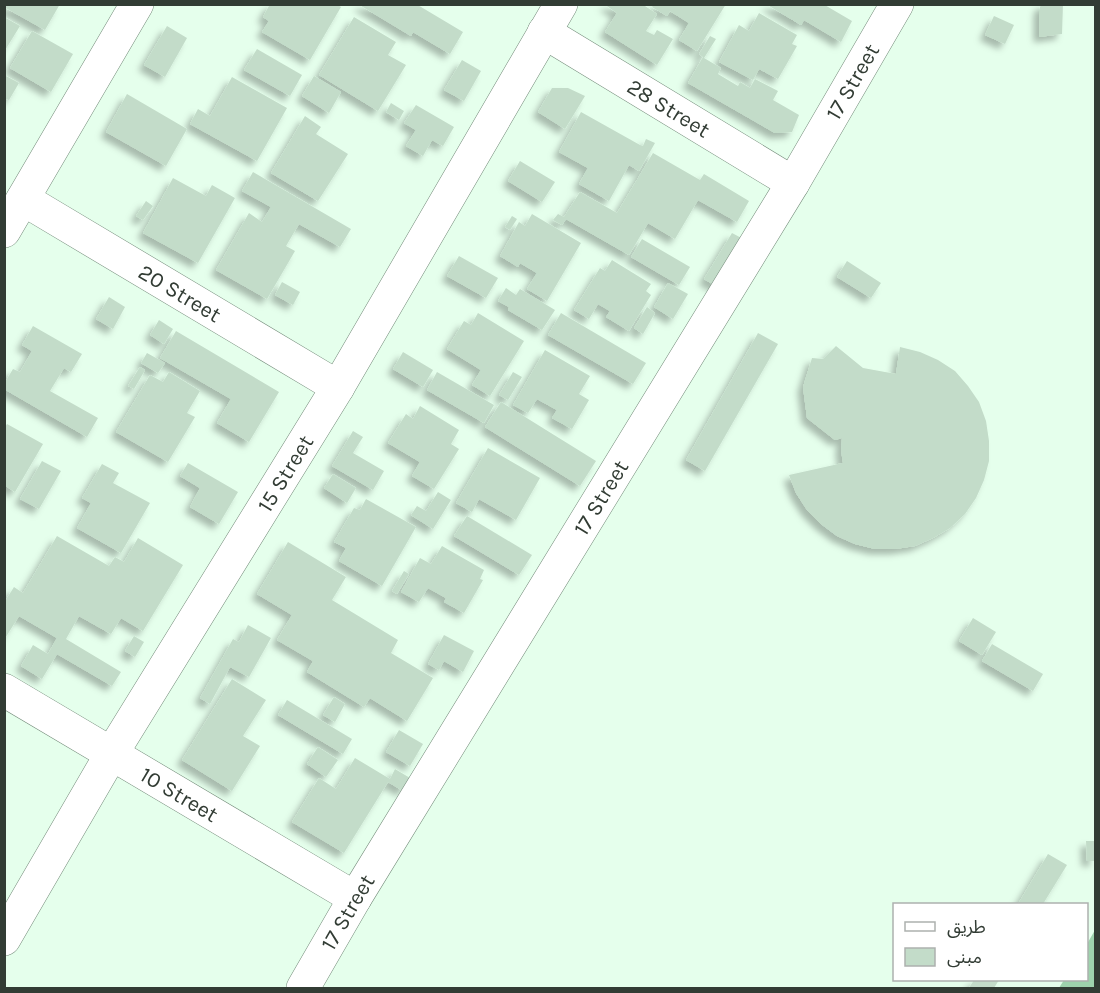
<svg xmlns="http://www.w3.org/2000/svg" width="1100" height="993" viewBox="0 0 1100 993" font-family="Karla,'Noto Sans Arabic',sans-serif">
  <style>
    .green { fill: #9ed3ad }
    .building { fill: #c3dcc9; filter: url(#shadow) }
    .lines { fill: none; stroke-linecap: round; stroke-linejoin: round }
    .minor-casing { stroke: #748b7a; stroke-width: 34 }
    .minor { stroke: #fff; stroke-width: 33 }
    .labels { text-anchor: middle; stroke-width: 4.5; stroke-linejoin: round; paint-order: stroke }
    .street-label { font-size: 22px; fill: #323c34; stroke: #fff }
  </style>
  <defs>
    <filter id="shadow"><feDropShadow dx="-5.5" dy="5.5" stdDeviation="3" flood-color="#0004"/></filter>
  </defs>
  <rect width="100%" height="100%" fill="#e5ffec"/>
  <!-- green -->
  <path class="green" d="M1095 930V988H1059L1064 980H1086L1087 944Z"/>
  <!-- building -->
  <g class="building">
    <path d="M4 4H60L45 30 4 7Z"/>
    <path d="M270 4H336L341 7 310 60 262 32 269 21 263 17Z"/>
    <path d="M358 4H416L463 32 450 54 413 32 411 36Z"/>
    <path d="M604 4H642L657 14 646 31 654 35 657 30 673 39 657 65 605 32 617 13Z"/>
    <path d="M654 4H726L697 51 679 40 689 23 670 11 667 16 652 7Z"/>
    <path d="M766 4H823L852 21 841 42 804 20 801 25Z"/>
    <path d="M1041 4H1063L1062 34 1039 37V11Z"/>
    <path d="M759 13 797 35 792 44 797 46 778 79 759 69 753 80 719 62 739 25 749 31Z"/>
    <path d="M994 16 1014 25 1005 44 985 35Z"/>
    <path d="M4 17 20 26 4 52Z"/>
    <path d="M354 17 396 42 388 55 406 65 378 111 319 75Z"/>
    <path d="M167 26 187 38 165 77 144 65Z"/>
    <path d="M32 31 73 54 51 92 10 68Z"/>
    <path d="M710 36 716 39 704 58 721 68 718 74 738 86 740 82 750 88 755 79 778 91 773 100 799 115 792 132 775 133 688 83 703 57 699 54Z"/>
    <path d="M257 49 302 75 290 96 244 70Z"/>
    <path d="M462 60 481 71 464 101 444 90Z"/>
    <path d="M4 75 19 83 9 100 4 98Z"/>
    <path d="M314 76 341 92 329 113 302 96Z"/>
    <path d="M232 77 287 108 257 161 190 124 198 109 210 116Z"/>
    <path d="M552 88H568L585 96 565 129 538 112Z"/>
    <path d="M127 94 187 129 166 166 106 132Z"/>
    <path d="M391 103 404 111 399 120 386 112Z"/>
    <path d="M416 105 454 127 443 146 432 140 423 156 406 146 416 130 404 123Z"/>
    <path d="M581 112 640 145 643 146 646 139 655 143 639 171 629 165 609 201 579 184 588 168 559 152Z"/>
    <path d="M305 116 321 127 316 134 348 154 318 201 271 173Z"/>
    <path d="M653 153 700 180 704 174 749 201 737 222 698 200 675 239 648 223 629 255 566 219 562 225 553 220 558 214 564 217 580 192 617 213Z"/>
    <path d="M520 161 555 182 542 202 508 181Z"/>
    <path d="M253 172 351 229 340 247 299 224 286 246 295 251 267 299 216 270 249 213 262 222 271 207 242 191Z"/>
    <path d="M173 178 206 196 212 185 235 198 198 263 143 233Z"/>
    <path d="M146 201 153 206 143 220 136 216Z"/>
    <path d="M532 214 581 243 547 301 527 289 537 273 520 263 518 267 500 256 519 222 525 226Z"/>
    <path d="M512 216 517 219 510 230 505 227Z"/>
    <path d="M732 233 747 241 719 288 704 279Z"/>
    <path d="M642 239 690 267 679 285 631 257Z"/>
    <path d="M459 256 498 278 486 298 447 276Z"/>
    <path d="M612 260 651 284 646 291 651 295 629 331 606 317 610 311 598 304 589 319 574 310 600 268 605 271Z"/>
    <path d="M847 261 881 283 871 298 837 277Z"/>
    <path d="M282 282 300 292 293 305 275 295Z"/>
    <path d="M668 283 688 294 673 319 654 307Z"/>
    <path d="M506 288 516 295 520 289 555 310 542 330 508 310 509 307 498 301Z"/>
    <path d="M109 297 125 307 113 329 96 319Z"/>
    <path d="M647 307 655 313 643 334 634 328Z"/>
    <path d="M478 313 524 341 490 396 472 385 481 370 447 349 464 321 471 325Z"/>
    <path d="M561 313 646 363 633 384 548 335Z"/>
    <path d="M159 320 173 329 164 344 150 335Z"/>
    <path d="M33 326 82 354 71 372 64 368 50 391 98 418 87 437 4 389V384L13 369 20 372 32 351 22 345Z"/>
    <path d="M176 331 279 392 249 442 217 423 231 399 160 358Z"/>
    <path d="M758 333 778 344 705 471 686 460Z"/>
    <path d="M836 346 863 368 896 374 900 347 920 352 938 360 955 371 968 386 979 402 986 421 989 441V461L984 480 976 498 965 514 950 528 933 538 915 546 895 549H875L855 544 837 536 821 524 807 510 796 493 789 475 843 463 841 450 842 438 835 440 807 418 803 387 812 358 823 359Z"/>
    <path d="M545 350 590 376 579 394 589 400 572 429 552 418 557 410 537 399 528 413 513 405Z"/>
    <path d="M403 352 433 370 423 387 393 369Z"/>
    <path d="M147 353 165 363 158 373 141 363Z"/>
    <path d="M140 367 145 370 134 389 128 386Z"/>
    <path d="M169 372 200 391 187 413 195 417 168 462 116 432 150 375 163 382Z"/>
    <path d="M437 372 494 405 484 423 427 390Z"/>
    <path d="M513 372 522 377 508 400 499 395Z"/>
    <path d="M501 402 596 461 580 486 485 427Z"/>
    <path d="M420 406 459 430 451 444 459 449 434 489 412 476 420 462 388 443 406 414 413 419Z"/>
    <path d="M7 424 43 444 15 492 4 485V429Z"/>
    <path d="M353 431 363 437 353 453 384 471 373 490 332 466Z"/>
    <path d="M488 448 540 478 516 520 479 499 472 512 456 503Z"/>
    <path d="M42 461 61 471 39 509 20 499Z"/>
    <path d="M188 463 238 492 219 524 190 507 200 488 180 476Z"/>
    <path d="M102 464 119 473 113 483 150 503 121 553 77 528 91 503 82 498Z"/>
    <path d="M333 474 356 488 347 503 324 488Z"/>
    <path d="M438 492 451 500 433 529 411 515 417 506 426 511Z"/>
    <path d="M366 499 416 527 382 586 339 561 346 548 334 542 354 508 360 510Z"/>
    <path d="M467 516 532 555 519 575 454 536Z"/>
    <path d="M57 536 109 566 115 557 124 562 138 538 183 565 143 631 121 618 111 634 79 616 66 639 121 672 112 686 57 654 42 679 21 666 33 645 48 654 57 638 19 616 4 640V603L14 587 23 593Z"/>
    <path d="M288 542 346 577 332 600 398 640 391 653 433 678 407 721 370 698 364 707 307 672 313 661 277 640 292 615 257 594Z"/>
    <path d="M442 546 484 570 480 579 483 580 464 613 444 602 446 598 428 588 419 602 401 592 420 558 431 564Z"/>
    <path d="M404 571 409 574 397 594 392 591Z"/>
    <path d="M973 618 996 632 982 655 959 641Z"/>
    <path d="M248 625 271 638 249 677 230 667 210 704 200 698 233 639 239 642Z"/>
    <path d="M444 635 474 651 463 672 444 661 439 670 428 664Z"/>
    <path d="M134 636 144 642 135 657 125 651Z"/>
    <path d="M992 644 1043 674 1033 691 982 661Z"/>
    <path d="M232 679 266 700 243 736 260 746 232 791 182 760Z"/>
    <path d="M334 697 345 704 335 722 323 715Z"/>
    <path d="M287 700 352 739 343 754 278 715Z"/>
    <path d="M399 730 423 744 410 766 386 752Z"/>
    <path d="M318 747 338 760 326 777 307 764Z"/>
    <path d="M355 758 390 779 395 769 410 778 403 791 388 782 344 853 292 822 319 778 336 789Z"/>
    <path d="M1086 841H1095V861H1087Z"/>
    <path d="M1048 854 1067 865 1043 904H1018Z"/>
    <path d="M974 980H999L994 988H969Z"/>
  </g>
  <g class="lines">
    <!-- minor casing -->
    <g class="minor-casing">
      <g id="minor">
        <path id="s1" d="M544 32 793 183"/>
        <path id="s2" d="M23 199 338 387"/>
        <path d="M4 231 137 4"/>
        <path id="s3" d="M4 690 355 898"/>
        <path id="s4" d="M4 939 112 753 338 387 561 4"/>
        <path id="s5" d="M303 988 355 898 793 183 897 4"/>
      </g>
    </g>
    <!-- minor -->
    <use href="#minor" class="minor"/>
  </g>
  <g class="labels">
    <!-- street labels -->
    <g class="street-label">
      <text dy="8" stroke="none"><textPath href="#s5" startOffset="1060">17 Street</textPath></text>
      <text dy="8" stroke="none"><textPath href="#s1" startOffset="146">28 Street</textPath></text>
      <text dy="8" stroke="none"><textPath href="#s2" startOffset="183">20 Street</textPath></text>
      <text dy="8" stroke="none"><textPath href="#s4" startOffset="544">15 Street</textPath></text>
      <text dy="8" stroke="none"><textPath href="#s5" startOffset="574">17 Street</textPath></text>
      <text dy="8" stroke="none"><textPath href="#s3" startOffset="204">10 Street</textPath></text>
      <text dy="8" stroke="none"><textPath href="#s5" startOffset="88">17 Street</textPath></text>
    </g>
  </g>
  <!-- border -->
  <rect width="1100" height="993" fill="none" stroke="#323c34" stroke-width="12"/>
  <!-- legend -->
  <rect x="893" y="903" width="195" height="78" fill="#ffffff" stroke="#adb1ae" stroke-width="1.5"/>
  <rect x="905" y="922" width="30" height="9" fill="#ffffff" stroke="#adb1ae" stroke-width="1.5"/>
  <text x="947" y="933" font-size="18" fill="#323c34">طريق</text>
  <rect x="905" y="948" width="30" height="18" fill="#c3dcc9" stroke="#adb1ae" stroke-width="1.5"/>
  <text x="947" y="963" font-size="18" fill="#323c34">مبنى</text>
</svg>
